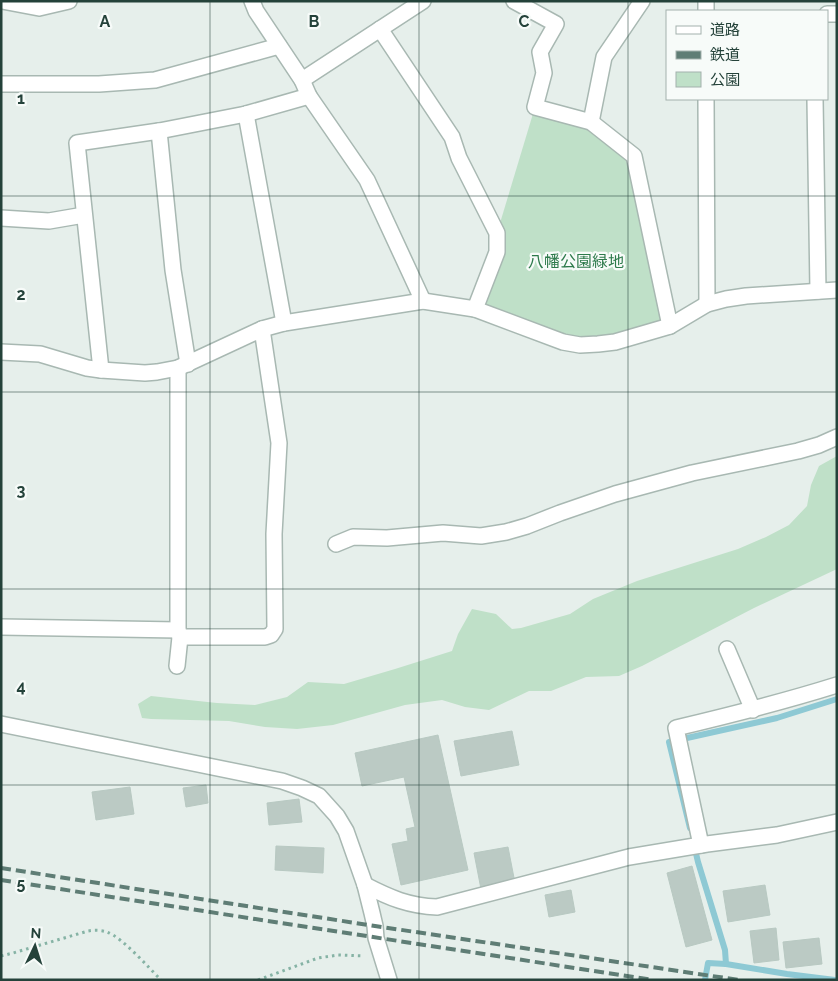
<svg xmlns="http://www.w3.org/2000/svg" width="838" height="981" viewBox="0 0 838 981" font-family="Raleway,'Noto Sans JP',sans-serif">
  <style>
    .green { fill: #bfe0c8 }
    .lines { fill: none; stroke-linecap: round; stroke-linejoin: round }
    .stream { stroke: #8ec9d4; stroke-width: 6 }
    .building { fill: #bbcac4; stroke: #b8c9c2 }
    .minor-casing { stroke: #a8b8b2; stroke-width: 18 }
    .path { stroke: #86b3a5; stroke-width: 3; stroke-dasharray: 2.5 4; stroke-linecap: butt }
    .minor { stroke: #fff; stroke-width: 15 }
    .rail { stroke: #5f7d75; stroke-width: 4; stroke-dasharray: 10 5; stroke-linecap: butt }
    .grid { fill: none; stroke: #24423a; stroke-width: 1; stroke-opacity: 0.55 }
    .labels { text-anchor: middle; stroke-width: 4.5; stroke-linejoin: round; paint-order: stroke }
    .park-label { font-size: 16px; fill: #2d7a4b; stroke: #f7fbf9 }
    .grid-label { font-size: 16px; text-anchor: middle; font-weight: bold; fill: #24423a; stroke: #f7fbf9; stroke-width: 4.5; stroke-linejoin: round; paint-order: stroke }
  </style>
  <rect width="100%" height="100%" fill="#e6efeb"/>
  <!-- green -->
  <g class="green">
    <path d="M535 107 591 122 634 156 670 326 598 344 475 309 497 233Z"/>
    <path d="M837 456V569L754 608 642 666 619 676 586 677 551 691H529L489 710 465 707 442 700 405 705 333 725 297 729 265 727 229 721 151 719 142 718 138 704 151 696 217 703 255 705 287 697 308 682 344 684 395 669 452 651 458 634 472 609 496 614 512 629 521 628 570 614 593 599 637 581 738 549 766 537 789 525 807 506 811 485 819 466Z"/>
  </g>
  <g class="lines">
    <!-- stream -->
    <g class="stream">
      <path d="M690 828 669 742 777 718 837 699"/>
      <path d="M694 845 698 862 725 950 726 964"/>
      <path d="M705 980 708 963 726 964 787 974 835 980"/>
    </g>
  </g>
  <!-- building -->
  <g class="building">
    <path d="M512 731 519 765 461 776 454 741Z"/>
    <path d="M438 735 468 870 401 885 392 844 408 841 406 829 415 827 404 777 362 786 355 753Z"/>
    <path d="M206 785 208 803 186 807 183 788Z"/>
    <path d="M130 787 134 814 96 820 92 792Z"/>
    <path d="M299 799 302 822 269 825 267 803Z"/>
    <path d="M276 846 324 848 323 873 275 870Z"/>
    <path d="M508 847 515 883 481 889 474 853Z"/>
    <path d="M692 866 712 940 686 947 667 873Z"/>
    <path d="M765 885 770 915 728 922 723 891Z"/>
    <path d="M571 890 575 912 549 917 545 895Z"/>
    <path d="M776 928 779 960 754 963 750 931Z"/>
    <path d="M819 938 822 964 786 968 783 942Z"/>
  </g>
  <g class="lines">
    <!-- minor casing -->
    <g class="minor-casing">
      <g id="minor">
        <path d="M2 1 39 8 69 1"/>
        <path d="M252 1 256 11 302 80 309 96 367 180 423 301"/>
        <path d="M514 1 556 24 540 52 544 73 535 107 591 122 634 156 670 326"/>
        <path d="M706 1V11"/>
        <path d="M827 14H837"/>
        <path d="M380 29 452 137 459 158 497 233V252L475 309"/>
        <path d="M302 80 423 1"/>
        <path d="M1 84H99L155 80 279 46"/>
        <path d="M706 99 707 304"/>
        <path d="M815 99 818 291"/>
        <path d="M246 114 284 323"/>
        <path d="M591 122 604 57 642 1"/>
        <path d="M159 131 173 270 188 364"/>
        <path d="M1 218 49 221 84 215"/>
        <path d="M1 352 40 354 87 368 101 370 145 373 157 372 178 368 262 329 284 323 423 301 475 309 563 342 580 345 598 344 615 342 670 326 707 304 726 299 746 296 837 290"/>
        <path d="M101 370 77 143 159 131 246 114 309 96"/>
        <path d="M336 544 353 537 387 538 443 533 481 536 506 532 527 526 560 513 615 494 692 473 798 451 819 445 837 437"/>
        <path d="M1 627 178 630"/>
        <path d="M180 637H265L271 635 275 629 274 534 279 443 262 329"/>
        <path d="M727 649 753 710"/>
        <path d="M177 666 180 637 178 630V368"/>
        <path d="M1 724 282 781 302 788 319 796 337 816 346 831 365 885 372 913 375 926 376 938 389 980"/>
        <path d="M701 845 676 728C731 715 783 702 837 685"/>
        <path d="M365 885C390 898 409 906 437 907L629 857 707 844 777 835 837 822"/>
      </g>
    </g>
    <!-- path -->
    <g class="path">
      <path d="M1 956 13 953 88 931C94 930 101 930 107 932 123 938 148 967 161 980"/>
      <path d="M258 980 318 958 338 955 364 956"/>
    </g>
    <!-- minor -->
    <use href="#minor" class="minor"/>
    <!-- rail -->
    <g class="rail">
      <path d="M1 868 375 926 739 980"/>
      <path d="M1 880 653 980"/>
    </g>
  </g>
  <!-- grid -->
  <path class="grid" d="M210 1V980M419 1V980M628 1V980M1 196H837M1 392H837M1 589H837M1 785H837"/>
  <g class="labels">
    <!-- park labels -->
    <g class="park-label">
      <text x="576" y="267">八幡公園緑地</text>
    </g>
  </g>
  <g class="grid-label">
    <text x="105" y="27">A</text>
    <text x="314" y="27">B</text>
    <text x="524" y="27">C</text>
    <text x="21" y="104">1</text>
    <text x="21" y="300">2</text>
    <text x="21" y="496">3</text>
    <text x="21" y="692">4</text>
    <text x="21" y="889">5</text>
  </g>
  <!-- border -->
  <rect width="838" height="981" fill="none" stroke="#24423a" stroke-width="5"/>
  <!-- legend -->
  <rect x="666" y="10" width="162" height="90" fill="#f7fbf9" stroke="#a3b1ad"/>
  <rect x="676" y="26" width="25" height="8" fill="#ffffff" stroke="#a3b1ad"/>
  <text x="710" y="35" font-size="15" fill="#24423a">道路</text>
  <rect x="676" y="51" width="25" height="8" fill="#5f7d75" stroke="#a3b1ad"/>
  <text x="710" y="60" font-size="15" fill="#24423a">鉄道</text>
  <rect x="676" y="72" width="25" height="15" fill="#bfe0c8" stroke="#a3b1ad"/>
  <text x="710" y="85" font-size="15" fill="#24423a">公園</text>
  <!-- north arrow -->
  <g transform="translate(35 946) rotate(4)" stroke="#f7fbf9" stroke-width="4" paint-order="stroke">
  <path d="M0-4L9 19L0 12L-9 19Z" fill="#24423a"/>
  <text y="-8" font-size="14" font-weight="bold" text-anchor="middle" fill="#24423a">N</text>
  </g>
</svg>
